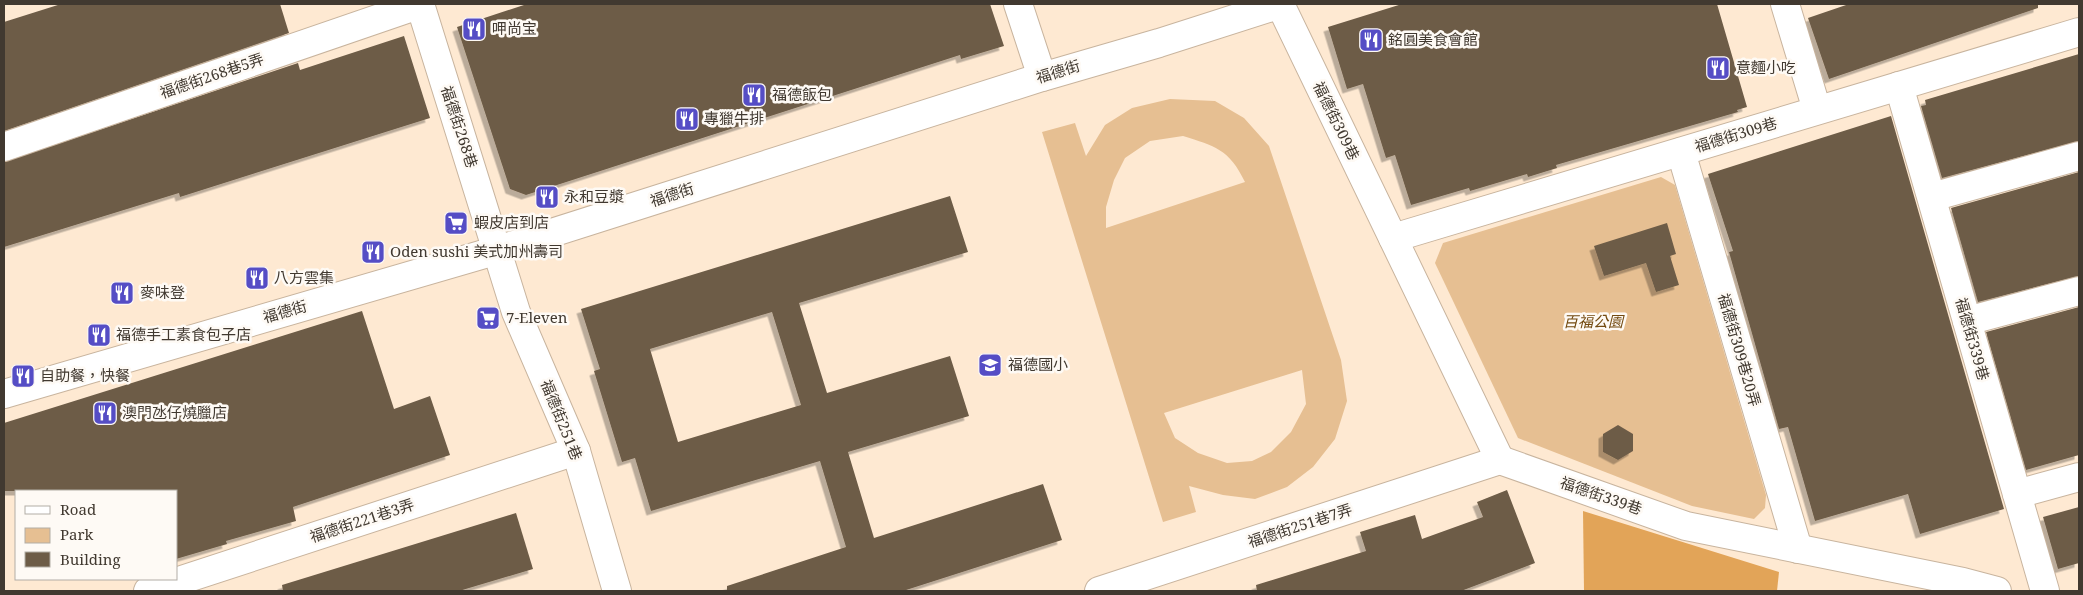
<svg xmlns="http://www.w3.org/2000/svg" width="2083" height="595" viewBox="0 0 2083 595" font-family="'Noto Serif','Noto Sans TC',serif">
  <style>
    .green { fill: #e6bf92; fill-rule: evenodd }
    .forest { fill: #e2a458 }
    .building { fill: #6d5c47; fill-rule: evenodd; filter: url(#shadow) }
    .lines { fill: none; stroke-linecap: round; stroke-linejoin: round }
    .minor-casing { stroke: #c8b49e; stroke-width: 30 }
    .minor { stroke: #fff; stroke-width: 28 }
    .labels { text-anchor: middle; stroke-width: 5; stroke-linejoin: round; paint-order: stroke }
    .poi-label { font-size: 15px; fill: #413930; stroke: #fefaf5; text-anchor: start }
    .street-label { font-size: 15px; fill: #413930; stroke: #fefaf5 }
    .park-label { font-size: 15px; font-style: italic; fill: #734a10; stroke: #fefaf5 }
  </style>
  <defs>
    <filter id="shadow"><feDropShadow dx="-4.5" dy="4.5" stdDeviation="0" flood-color="#0004"/></filter>
  </defs>
  <rect width="100%" height="100%" fill="#fee9d2"/>
  <!-- green -->
  <g class="green">
    <path d="M1170 99 1215 101 1244 118 1269 146 1341 360 1347 401 1335 439 1313 467 1287 487 1255 499 1223 495 1189 486 1196 512 1163 522 1042 132 1075 123 1086 156 1105 125 1132 108ZM1183 136C1215 146 1229 149 1245 182L1106 228V207L1114 180 1125 158 1150 141ZM1302 370 1306 404 1291 432 1271 452 1252 461 1227 463 1198 453 1175 438 1164 413Z"/>
    <path d="M1661 177 1675 185 1766 495 1765 508 1754 519 1692 506 1518 438 1435 263 1443 243Z"/>
  </g>
  <!-- forest -->
  <path class="forest" d="M1583 511 1779 572 1777 591H1584Z"/>
  <!-- building -->
  <g class="building">
    <path d="M61 4H280L289 33 4 131V22Z"/>
    <path d="M527 4H990L1004 46 961 59 960 55 526 195 510 189 457 27Z"/>
    <path d="M1402 4H1717L1747 107 1737 110 1738 112 1556 165 1557 168 1528 177 1527 174 1470 191 1469 188 1411 205 1395 155 1386 158 1363 84 1347 89 1328 27Z"/>
    <path d="M1849 4H2038V8L1829 79 1808 18Z"/>
    <path d="M404 36 430 118 180 197 179 193 4 247V162L298 63 300 70Z"/>
    <path d="M2079 54V141L1942 178 1921 106 1926 105 1925 100Z"/>
    <path d="M1891 116 2004 509 1920 534 1908 494 1815 521 1788 427 1779 429 1729 252 1733 251 1708 174Z"/>
    <path d="M2079 172V276L1978 302 1951 208Z"/>
    <path d="M950 196 968 252 799 303 827 393 950 356 969 416 848 452 874 538 1043 484 1062 540 903 591H727V586L846 547 820 461 651 511 635 458 622 462 594 371 600 369 581 309ZM772 312 801 405 678 442 650 349Z"/>
    <path d="M1667 223 1676 254 1670 256 1679 285 1656 292 1646 263 1604 276 1594 246Z"/>
    <path d="M2079 307V455L2026 470 1986 332Z"/>
    <path d="M362 311 394 409 430 396 450 455 293 507 296 521 226 541 227 544 176 559V491H4V423Z"/>
    <path d="M1618 425 1633 434V451L1618 460 1603 452V434Z"/>
    <path d="M1507 490 1535 563 1461 591H1257L1256 585 1366 551 1360 532 1415 515 1422 539 1483 517 1477 502Z"/>
    <path d="M2079 507V563L2058 569 2043 517Z"/>
    <path d="M516 513 533 569 459 591H283L282 585Z"/>
  </g>
  <g class="lines">
    <!-- minor casing -->
    <g class="minor-casing">
      <g id="minor">
        <path d="M420 4 516 312 576 451 617 591"/>
        <path d="M1018 4 1042 77"/>
        <path d="M1280 4 1500 460"/>
        <path d="M1785 4 1817 110"/>
        <path d="M1899 86 2045 591"/>
        <path d="M4 147 421 4"/>
        <path d="M1681 152 1798 549"/>
        <path d="M1932 197 2079 156"/>
        <path d="M1393 238 2079 32"/>
        <path d="M1967 321 2079 291"/>
        <path d="M4 394 498 250 1042 77 1159 43 1281 4"/>
        <path d="M1500 460 1686 526 1963 582 1997 591"/>
        <path d="M2017 494 2079 477"/>
        <path d="M148 591 576 451"/>
        <path d="M1099 591 1500 460"/>
      </g>
    </g>
    <!-- minor -->
    <use href="#minor" class="minor"/>
  </g>
  <!-- icons -->
  <defs>
    <g id="restaurant-square" transform="scale(1.25)"><rect x="-9" y="-9" width="18" height="18" rx="4" fill="#554dc5" stroke="#fefaf5"/><path d="M-5-6h1v4h1v-4h1v4h1v-4h1v5L-1.5 .5V6h-2V.5L-5-1ZM5-6V6H3V1.5H1.5Q1.5-4 5-6Z" fill="#fff"/></g>
    <g id="supermarket-square" transform="scale(1.25)"><rect x="-9" y="-9" width="18" height="18" rx="4" fill="#554dc5" stroke="#fefaf5"/><path d="M-6-5.5h2.5l.6 2H6L4.5 2H-2.5L-4.4-4H-6ZM-1.5 3.2a1.3 1.3 0 1 0 .1 0ZM3 3.2a1.3 1.3 0 1 0 .1 0Z" fill="#fff"/></g>
    <g id="school-square" transform="scale(1.25)"><rect x="-9" y="-9" width="18" height="18" rx="4" fill="#554dc5" stroke="#fefaf5"/><path d="M0-5L7-2L0 1L-7-2ZM-4 1L0 2.5L4 1V4Q0 6-4 4Z" fill="#fff"/></g>
  </defs>
  <g fill-rule="evenodd">
    <use href="#restaurant-square" x="474" y="29"/>
    <use href="#restaurant-square" x="1371" y="40"/>
    <use href="#restaurant-square" x="1718" y="68"/>
    <use href="#restaurant-square" x="754" y="95"/>
    <use href="#restaurant-square" x="687" y="119"/>
    <use href="#restaurant-square" x="547" y="197"/>
    <use href="#supermarket-square" x="456" y="223"/>
    <use href="#restaurant-square" x="373" y="252"/>
    <use href="#restaurant-square" x="257" y="278"/>
    <use href="#restaurant-square" x="122" y="293"/>
    <use href="#supermarket-square" x="488" y="318"/>
    <use href="#restaurant-square" x="99" y="335"/>
    <use href="#school-square" x="990" y="365"/>
    <use href="#restaurant-square" x="23" y="376"/>
    <use href="#restaurant-square" x="105" y="413"/>
  </g>
  <g class="labels">
    <!-- poi labels -->
    <g class="poi-label">
      <text x="492" y="34">呷尚宝</text>
      <text x="1388" y="45">銘圓美食會館</text>
      <text x="1736" y="73">意麵小吃</text>
      <text x="772" y="100">福德飯包</text>
      <text x="704" y="124">專獵牛排</text>
      <text x="564" y="202">永和豆漿</text>
      <text x="474" y="228">蝦皮店到店</text>
      <text x="390" y="257">Oden sushi 美式加州壽司</text>
      <text x="274" y="283">八方雲集</text>
      <text x="140" y="298">麥味登</text>
      <text x="506" y="323">7-Eleven</text>
      <text x="116" y="340">福德手工素食包子店</text>
      <text x="1008" y="370">福德國小</text>
      <text x="40" y="381">自助餐，快餐</text>
      <text x="122" y="418">澳門氹仔燒臘店</text>
    </g>
    <!-- street labels -->
    <g class="street-label">
      <text transform="translate(1058 72) rotate(-17)" y="5">福德街</text>
      <text transform="translate(212 76) rotate(-19)" y="5">福德街268巷5弄</text>
      <text transform="translate(1336 121) rotate(64)" y="5">福德街309巷</text>
      <text transform="translate(459 127) rotate(72)" y="5">福德街268巷</text>
      <text transform="translate(1736 135) rotate(-17)" y="5">福德街309巷</text>
      <text transform="translate(672 195) rotate(-18)" y="5">福德街</text>
      <text transform="translate(285 312) rotate(-16)" y="5">福德街</text>
      <text transform="translate(1972 339) rotate(74)" y="5">福德街339巷</text>
      <text transform="translate(1739 350) rotate(74)" y="5">福德街309巷20弄</text>
      <text transform="translate(561 420) rotate(68)" y="5">福德街251巷</text>
      <text transform="translate(1601 496) rotate(19)" y="5">福德街339巷</text>
      <text transform="translate(362 521) rotate(-18)" y="5">福德街221巷3弄</text>
      <text transform="translate(1300 526) rotate(-18)" y="5">福德街251巷7弄</text>
    </g>
    <!-- park labels -->
    <g class="park-label">
      <text x="1593" y="327">百福公園</text>
    </g>
  </g>
  <!-- border -->
  <rect width="2083" height="595" fill="none" stroke="#413930" stroke-width="10"/>
  <!-- legend -->
  <rect x="15" y="490" width="162" height="90" fill="#fefaf5" stroke="#b2ada6"/>
  <rect x="25" y="506" width="25" height="8" fill="#ffffff" stroke="#b2ada6"/>
  <text x="60" y="515" font-size="15" fill="#413930">Road</text>
  <rect x="25" y="528" width="25" height="15" fill="#e6bf92" stroke="#b2ada6"/>
  <text x="60" y="540" font-size="15" fill="#413930">Park</text>
  <rect x="25" y="552" width="25" height="15" fill="#6d5c47" stroke="#b2ada6"/>
  <text x="60" y="565" font-size="15" fill="#413930">Building</text>
</svg>
